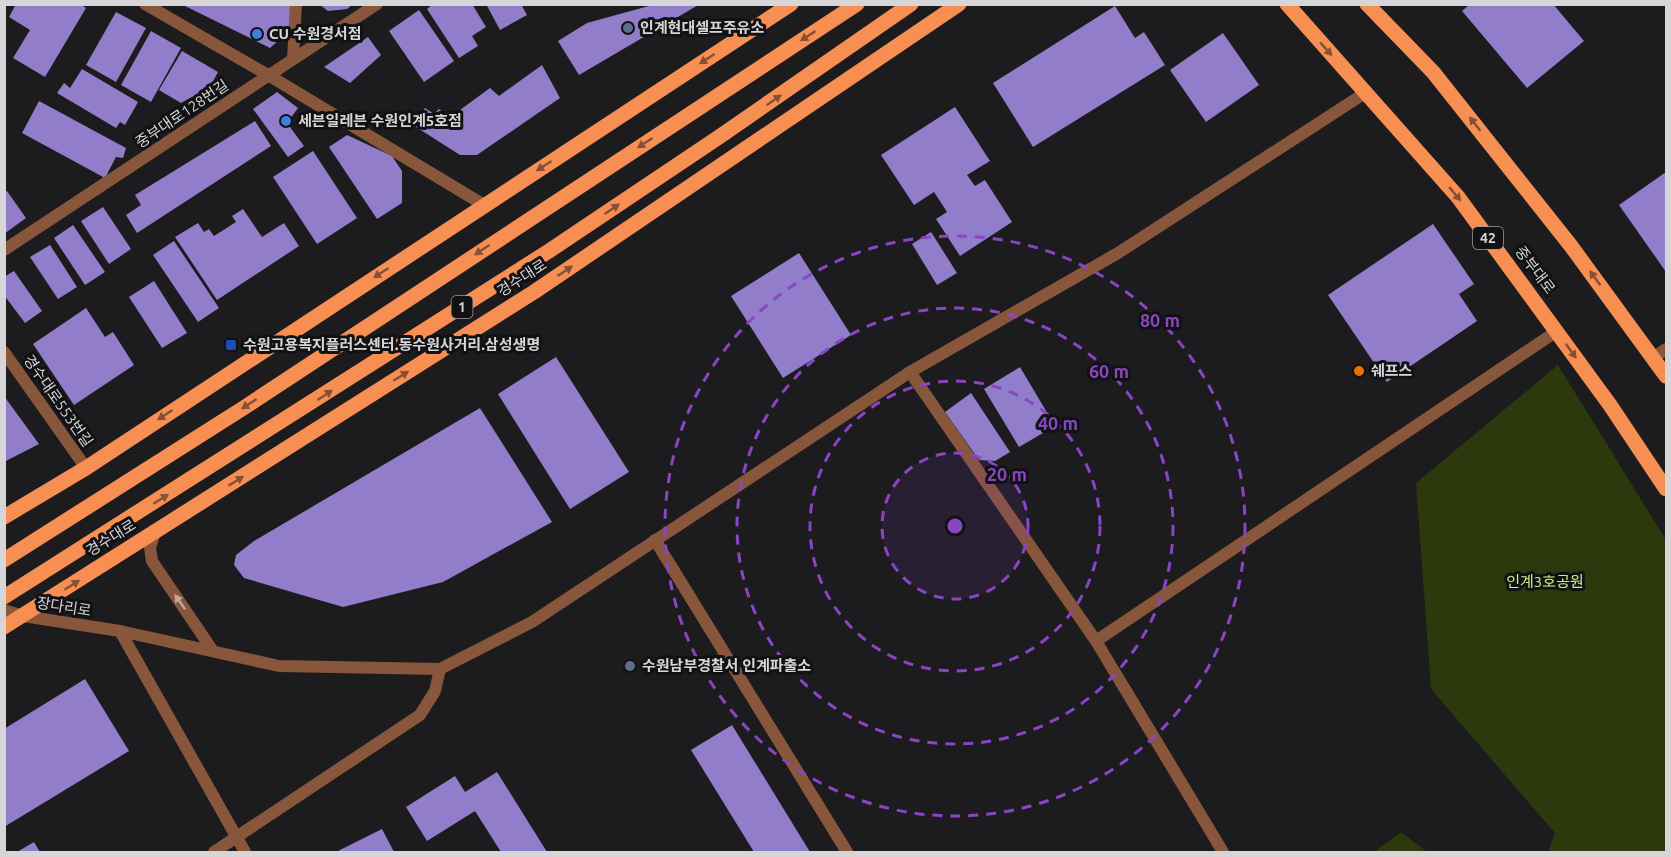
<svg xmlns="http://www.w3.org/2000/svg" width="1671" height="857" viewBox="0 0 1671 857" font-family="Ubuntu,'Noto Sans KR',sans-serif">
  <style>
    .green { fill: #2b390c }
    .building { fill: #927dca }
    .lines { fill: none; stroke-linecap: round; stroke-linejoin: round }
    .minor { stroke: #88563a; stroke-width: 12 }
    .tertiary { stroke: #88563a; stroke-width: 12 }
    .primary { stroke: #f88f52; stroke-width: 15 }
    .oneway { fill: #855034 }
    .oneway2 { fill: #bba9a0 }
    .ring { fill: none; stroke: #8945c3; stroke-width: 3; stroke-dasharray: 10 8 }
    .service-dot { fill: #5c6f8a; stroke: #121215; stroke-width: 2 }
    .shop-dot { fill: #3f7fe0; stroke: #121215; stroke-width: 2 }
    .transit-dot { fill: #1a4fb4; stroke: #121215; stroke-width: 2 }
    .food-dot { fill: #e8710a; stroke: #121215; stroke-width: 2 }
    .labels { text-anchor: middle; stroke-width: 6; stroke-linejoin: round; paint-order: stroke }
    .shield { fill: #121215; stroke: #9b9a9d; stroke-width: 1.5 }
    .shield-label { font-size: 14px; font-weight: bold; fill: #d6d5d7 }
    .poi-label { font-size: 15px; font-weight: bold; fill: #d6d5d7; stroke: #121215; text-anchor: start }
    .street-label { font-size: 15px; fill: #d6d5d7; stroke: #121215 }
    .park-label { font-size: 15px; fill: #c7ef81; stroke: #121215 }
    .centre { fill: #8945c3; stroke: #121215; stroke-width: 3 }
    .ring-label { font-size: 18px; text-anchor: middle; font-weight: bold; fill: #8945c3; stroke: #121215; stroke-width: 6; stroke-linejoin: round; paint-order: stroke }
  </style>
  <rect width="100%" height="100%" fill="#1c1b1e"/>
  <!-- green -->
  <g class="green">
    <path d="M1558 365 1666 540V852H1548L1555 833 1431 689 1416 483Z"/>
    <path d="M1401 832 1427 852H1374Z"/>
  </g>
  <!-- building -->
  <g class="building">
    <path d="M16 4H80L86 8 45 77 13 58 30 30 9 17Z"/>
    <path d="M181 4H293L291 29 270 48Z"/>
    <path d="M319 4H353L347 9 328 11Z"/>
    <path d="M433 4H472L486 27 472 36 478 46 459 58 427 9Z"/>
    <path d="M486 4H521L527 15 500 30Z"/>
    <path d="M656 4H700L579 75 558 41 587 23Z"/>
    <path d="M1470 4H1553L1584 41 1527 88 1462 11Z"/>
    <path d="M1115 6 1135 38 1144 32 1165 65 1033 147 993 83Z"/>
    <path d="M419 10 454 61 424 82 389 31Z"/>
    <path d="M116 12 146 28 116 82 86 65Z"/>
    <path d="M151 31 181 48 151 102 121 85Z"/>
    <path d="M1223 33 1259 85 1206 122 1170 70Z"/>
    <path d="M368 37 381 55 350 83 324 67Z"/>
    <path d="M182 51 218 72 210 87 181 103 159 90Z"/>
    <path d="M542 65 560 98 477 155H460L413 125 425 108 434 114 439 109 449 118 490 88 499 96Z"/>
    <path d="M82 69 138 102 125 125 120 122 116 128 57 93 64 83 70 88Z"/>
    <path d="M277 92 298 108 287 123 304 146 288 157 253 109Z"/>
    <path d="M39 101 126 148 123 158 116 157 105 178 22 133Z"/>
    <path d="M955 107 990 161 967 175 975 186 985 180 1012 222 960 256 936 219 947 212 934 192 914 205 881 155Z"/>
    <path d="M255 121 271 146 137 233 126 215 141 205 135 195Z"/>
    <path d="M347 135 392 156 402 171V203L377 219 329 147Z"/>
    <path d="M313 151 357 218 317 244 273 177Z"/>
    <path d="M1666 172V272L1619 205Z"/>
    <path d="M7 191 26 218 4 234V193Z"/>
    <path d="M103 207 131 249 109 264 81 221Z"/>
    <path d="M243 209 262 237 284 223 299 246 217 300 175 237 198 223 204 232 209 229 214 236 236 222 232 216Z"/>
    <path d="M1433 224 1474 284 1459 294 1477 321 1387 382 1328 295Z"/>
    <path d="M73 225 105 272 85 285 54 238Z"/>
    <path d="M931 232 957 273 937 285 912 244Z"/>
    <path d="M174 241 219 308 198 322 153 255Z"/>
    <path d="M50 245 77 287 58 299 30 257Z"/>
    <path d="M799 253 851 335 783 378 731 296Z"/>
    <path d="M14 271 42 311 25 323 4 295V277Z"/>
    <path d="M154 281 187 333 162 348 129 297Z"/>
    <path d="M86 308 105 337 113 332 134 365 74 405 33 344Z"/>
    <path d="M556 357 629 472 570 509 498 394Z"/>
    <path d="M1020 367 1055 426 1019 447 984 389Z"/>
    <path d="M971 393 1010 452 995 461 979 460 945 412Z"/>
    <path d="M4 396 39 444 4 462Z"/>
    <path d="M480 408 552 522 443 582 343 607 244 578 234 565 236 555 254 541Z"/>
    <path d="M85 679 129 751 4 827V729Z"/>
    <path d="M732 725 810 852H754L691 750Z"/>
    <path d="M497 772 547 852H501L475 811 427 841 406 807 455 776 465 792Z"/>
    <path d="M382 829 394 852H339L338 851Z"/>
    <path d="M34 842 40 852H17Z"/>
  </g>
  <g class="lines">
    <!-- minor -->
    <g class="minor">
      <path d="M145 4 268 75 484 205"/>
      <path d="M293 59 296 4"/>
      <path d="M4 250 377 4"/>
      <path d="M4 352 86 468"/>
      <path d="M1653 358 1666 349"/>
      <path d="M910 372 1096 641 1223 852"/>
      <path d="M655 540 847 852"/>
      <path d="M120 631 245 852"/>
      <path d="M1096 641 1557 331"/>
      <path d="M214 852 420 715 435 691 440 669"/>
    </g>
    <!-- tertiary -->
    <g class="tertiary">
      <path d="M155 532 150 548 152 561 213 651"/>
      <path d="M4 610 23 616 120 631 279 666 440 669 532 622 910 372 1118 253 1365 93"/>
    </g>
    <!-- primary -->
    <g class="primary">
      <path d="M1287 4 1458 197 1610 405 1666 489"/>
      <path d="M1367 4 1433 72 1571 246 1666 376"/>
      <path d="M4 517 86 468 791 4"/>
      <path d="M4 560 245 407 857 4"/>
      <path d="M4 597 549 251 719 137 911 4"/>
      <path d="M4 627 534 292 959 4"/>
    </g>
  </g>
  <!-- one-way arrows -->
  <defs><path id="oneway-solid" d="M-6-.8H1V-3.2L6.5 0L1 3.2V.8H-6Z" transform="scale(1.5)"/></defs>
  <g class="oneway">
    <use href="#oneway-solid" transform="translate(808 36) rotate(147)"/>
    <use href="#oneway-solid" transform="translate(1326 49) rotate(49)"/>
    <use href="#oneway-solid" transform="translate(707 59) rotate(147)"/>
    <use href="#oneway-solid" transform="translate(774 100) rotate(-35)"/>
    <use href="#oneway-solid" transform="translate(1475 124) rotate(-128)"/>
    <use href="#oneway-solid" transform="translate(645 143) rotate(147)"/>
    <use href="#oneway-solid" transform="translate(544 166) rotate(147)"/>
    <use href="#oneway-solid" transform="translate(1455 194) rotate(50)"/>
    <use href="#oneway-solid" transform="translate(612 209) rotate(-34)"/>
    <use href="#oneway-solid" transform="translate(482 250) rotate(146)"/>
    <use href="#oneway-solid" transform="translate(565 271) rotate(-34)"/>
    <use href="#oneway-solid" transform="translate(381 273) rotate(147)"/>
    <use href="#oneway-solid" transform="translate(1595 278) rotate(-126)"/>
    <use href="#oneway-solid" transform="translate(1571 351) rotate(54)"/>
    <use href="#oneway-solid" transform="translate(401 376) rotate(-32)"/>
    <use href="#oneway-solid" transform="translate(325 395) rotate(-33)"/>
    <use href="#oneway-solid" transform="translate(249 404) rotate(147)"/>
    <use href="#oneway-solid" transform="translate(165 415) rotate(147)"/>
    <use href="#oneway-solid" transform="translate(236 481) rotate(-32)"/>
    <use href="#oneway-solid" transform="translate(161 499) rotate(-32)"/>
    <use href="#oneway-solid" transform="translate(72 585) rotate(-32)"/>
  </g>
  <use class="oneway2" href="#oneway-solid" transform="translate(180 602) rotate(-125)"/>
  <!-- distance rings -->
  <circle cx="955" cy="526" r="73" fill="#8945c3" fill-opacity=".12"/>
  <g class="ring">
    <circle cx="955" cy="526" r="73"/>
    <circle cx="955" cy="526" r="145"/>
    <circle cx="955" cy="526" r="218"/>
    <circle cx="955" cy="526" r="290"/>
  </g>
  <!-- markers -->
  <g class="service-dot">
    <circle cx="628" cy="28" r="6"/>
    <circle cx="630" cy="666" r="6"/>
  </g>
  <g class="shop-dot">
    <circle cx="257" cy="34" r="6"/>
    <circle cx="286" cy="121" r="6"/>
  </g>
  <rect class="transit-dot" x="225" y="339" width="12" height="12" rx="3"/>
  <circle class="food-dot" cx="1359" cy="371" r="6"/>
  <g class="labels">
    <!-- shield labels -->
    <g class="shield">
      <rect x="1473" y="227" width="30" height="22" rx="4.5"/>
      <rect x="451.5" y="296" width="21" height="22" rx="4.5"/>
    </g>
    <g class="shield-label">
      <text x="1488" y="243">42</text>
      <text x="462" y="312">1</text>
    </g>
    <!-- poi labels -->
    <g class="poi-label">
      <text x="640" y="33">인계현대셀프주유소</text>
      <text x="269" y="39">CU 수원경서점</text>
      <text x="298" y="126">세븐일레븐 수원인계5호점</text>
      <text x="243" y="350">수원고용복지플러스센터.동수원사거리.삼성생명</text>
      <text x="1371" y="376">쉐프스</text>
      <text x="642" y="671">수원남부경찰서 인계파출소</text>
    </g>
    <!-- street labels -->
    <g class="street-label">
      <text transform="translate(182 114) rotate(-34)" y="5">중부대로128번길</text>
      <text transform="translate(1535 270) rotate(53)" y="5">중부대로</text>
      <text transform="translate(522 278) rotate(-33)" y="5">경수대로</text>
      <text transform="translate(58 401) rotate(55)" y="5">경수대로553번길</text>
      <text transform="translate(111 538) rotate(-32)" y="5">경수대로</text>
      <text transform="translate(64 607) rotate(9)" y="5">장다리로</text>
    </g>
    <!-- park labels -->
    <g class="park-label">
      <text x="1545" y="587">인계3호공원</text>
    </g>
  </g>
  <circle cx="955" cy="526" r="9" class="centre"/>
  <g class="ring-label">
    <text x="1160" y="327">80 m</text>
    <text x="1109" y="378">60 m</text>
    <text x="1058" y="430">40 m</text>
    <text x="1007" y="481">20 m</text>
  </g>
  <!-- border -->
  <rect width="1671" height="857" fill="none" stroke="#d6d5d7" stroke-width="12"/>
</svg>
